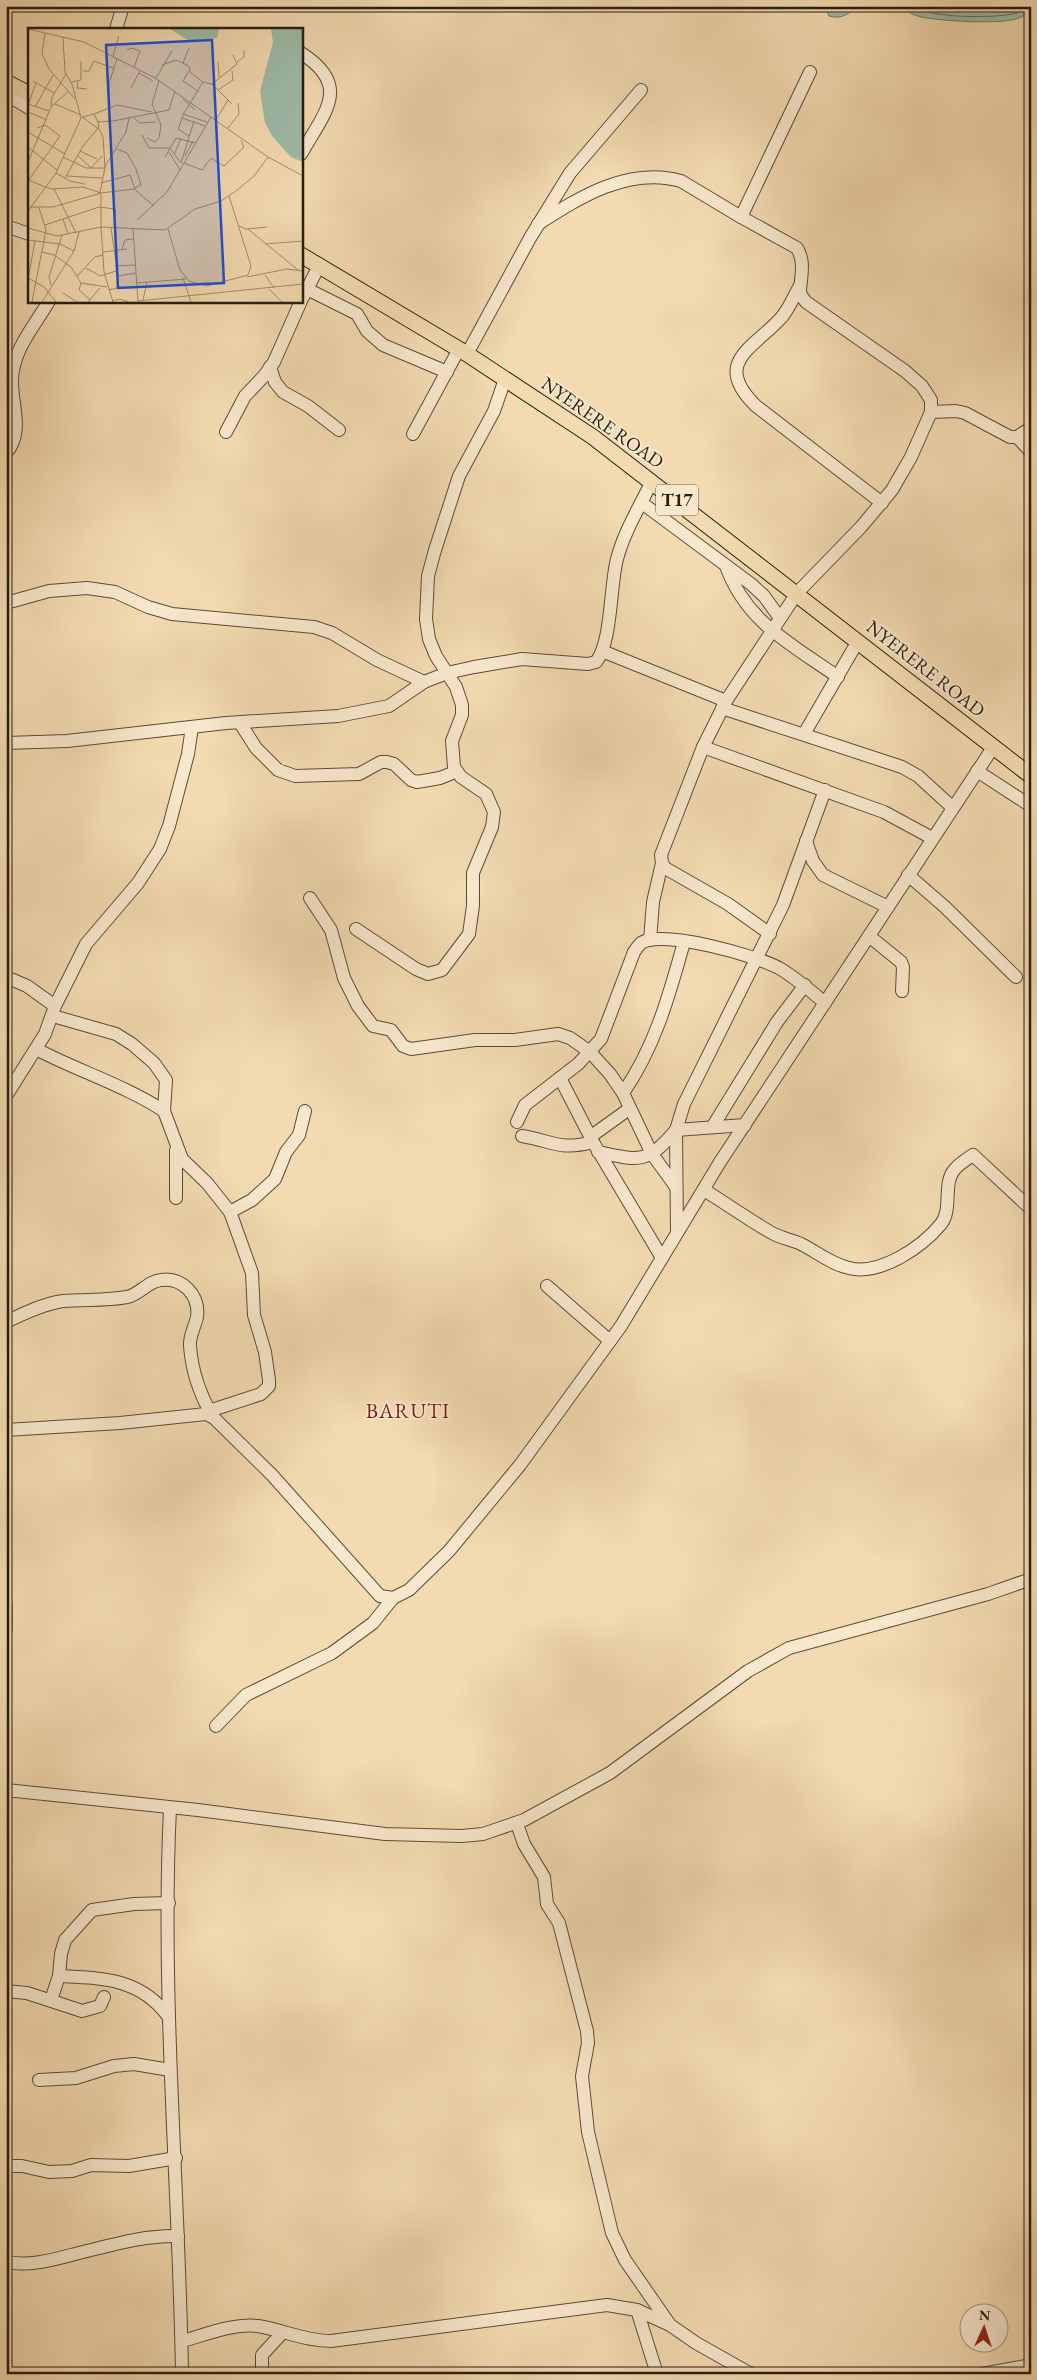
<svg xmlns="http://www.w3.org/2000/svg" width="1037" height="2380" viewBox="0 0 1037 2380" font-family="'EB Garamond',serif">
  <style>
    .water { fill: #9cbba8; stroke: #6d7c6c }
    .lines { fill: none; stroke-linecap: round; stroke-linejoin: round }
    .shore { stroke: #626c5c; stroke-width: 1 }
    .minor-casing { stroke: #5a4c39; stroke-width: 14 }
    .major-casing { stroke: #271d11; stroke-width: 17 }
    .minor { stroke: #f7e7cc; stroke-width: 12 }
    .major { stroke: #f3dab0; stroke-width: 15 }
    .labels { text-anchor: middle; stroke-width: 4; stroke-linejoin: round; paint-order: stroke }
    .shield { fill: #f7e7cc; stroke: #655a49; stroke-width: 1 }
    .shield-label { font-size: 18px; font-weight: bold; fill: #271d11 }
    .street-label { font-size: 19px; fill: #271d11; stroke: #f7e7cc }
    .quarter-label { font-size: 21px; letter-spacing: 1px; fill: #7a1f14; stroke: #f7e7cc }
    .inset-road { fill: none; stroke: #a18e70; stroke-width: 1 }
    .view { fill: #1d4ed8; fill-opacity: 0.15; stroke: #1d4ed8; stroke-width: 2.5 }
    .inset-edge { fill: none; stroke: #271d11; stroke-width: 2.5 }
  </style>
  <rect width="100%" height="100%" fill="#f3dab0"/>
  <filter id="stains"><feTurbulence type="fractalNoise" baseFrequency=".004" numOctaves="4"/><feColorMatrix values="0 0 0 0 .2 0 0 0 0 .09 0 0 0 0 .02 0 0 0 .5 -.17"/></filter>
  <radialGradient id="worn" r=".72"><stop offset=".6" stop-color="#630" stop-opacity="0"/><stop offset="1" stop-color="#630" stop-opacity=".3"/></radialGradient>
  <!-- water -->
  <g class="water">
    <path d="M825 6H859C848 13 843 20 829 16Z"/>
    <path d="M896 6H1027C1027 12 1025 16 1019 18 1001 25 941 21 921 17 912 15 904 9 896 6Z"/>
  </g>
  <g class="lines">
    <!-- shore -->
    <g class="shore">
      <path d="M908 6C933 18 991 19 1018 13L1023 6"/>
      <path d="M925 6 998 10 1016 6"/>
    </g>
    <!-- minor casing -->
    <g class="minor-casing">
      <g id="minor">
        <path d="M116 29 123 6"/>
        <path d="M301 53C353 86 324 113 301 154"/>
        <path d="M6 94 29 108"/>
        <path d="M741 217 810 72"/>
        <path d="M538 224C580 197 629 166 681 181L741 217 797 248C806 263 800 278 800 294L806 302 905 371 922 386 931 400V412L911 457 892 490 861 527 797 593 726 701 703 747 661 855 662 863 665 868 728 904 770 934"/>
        <path d="M6 226 29 234"/>
        <path d="M800 286C793 297 789 310 780 319 752 349 712 363 756 406L882 503"/>
        <path d="M307 289 357 314 367 331 383 345 447 372"/>
        <path d="M303 297 319 266"/>
        <path d="M467 354 530 238 570 173 641 90"/>
        <path d="M270 367 275 382 283 392 308 406 339 430"/>
        <path d="M931 412 956 411 965 413 1010 437H1017L1031 428"/>
        <path d="M226 432 245 396 264 376 274 362 301 301"/>
        <path d="M413 434 459 349"/>
        <path d="M1017 437 1031 452"/>
        <path d="M6 453C24 433 12 406 12 382 12 350 34 327 49 301"/>
        <path d="M642 503 751 584 764 596 780 618"/>
        <path d="M726 566C746 622 791 644 838 677"/>
        <path d="M6 603 49 591 87 588 115 592 148 607 172 614 314 627 332 633 377 660 424 682"/>
        <path d="M602 651 726 701"/>
        <path d="M722 708 902 767 918 776 952 807"/>
        <path d="M240 723 256 748 278 770 295 776 359 774 381 762H387L394 764 411 780 417 782 440 778 455 772"/>
        <path d="M804 734 858 641"/>
        <path d="M6 743 67 741 226 723 338 716 389 706 424 682 447 673 474 667 522 659 588 664 596 662C612 642 610 585 617 559 624 532 640 506 652 481"/>
        <path d="M703 747 884 812 932 838"/>
        <path d="M977 771 1031 806"/>
        <path d="M806 841 813 861 823 875 888 907"/>
        <path d="M908 875 945 907 1016 977"/>
        <path d="M310 898 331 930 344 978 358 1006 373 1026 391 1030 403 1046 411 1049 475 1040H515L558 1034 570 1038 590 1052 610 1074 623 1093 652 1154 676 1187"/>
        <path d="M356 929 416 969 428 974 442 970 469 934 473 906V873L492 827 494 812 486 794 461 777 454 767 452 741 462 715V705L456 687 436 656 429 639 426 619 428 576 435 550 459 476 494 411 505 379"/>
        <path d="M869 936 901 962 903 967 902 991"/>
        <path d="M650 940 653 902 662 863"/>
        <path d="M6 977 27 986 55 1006"/>
        <path d="M53 1016 116 1034 132 1044 154 1063 166 1080 164 1111 182 1159 207 1183 230 1212 233 1220 252 1273 254 1315 265 1352 269 1380V1386L261 1394 209 1411"/>
        <path d="M36 1049C78 1071 124 1085 164 1111"/>
        <path d="M560 1078 593 1142 662 1258"/>
        <path d="M623 1093C655 1047 669 996 684 942"/>
        <path d="M6 1096 45 1034 55 1006 86 944 138 883 160 849 169 826 188 754 192 727"/>
        <path d="M517 1122 525 1105 578 1064 601 1039 634 952C636 949 639 945 641 943 663 929 757 956 779 968 796 978 811 991 825 1003"/>
        <path d="M713 1126 777 1022 805 985"/>
        <path d="M522 1136C553 1141 559 1151 593 1142"/>
        <path d="M590 1137 629 1109"/>
        <path d="M176 1150V1198"/>
        <path d="M598 1152C640 1161 647 1164 676 1130L745 1125"/>
        <path d="M704 1190C727 1204 749 1220 772 1233 781 1238 792 1240 801 1244 817 1252 831 1264 849 1268 880 1276 922 1247 941 1224 953 1209 942 1183 955 1169 959 1164 967 1159 973 1155L1031 1209"/>
        <path d="M230 1212 252 1200 275 1179 286 1152 299 1135 305 1111"/>
        <path d="M677 1232 676 1130 684 1104 783 905 825 790"/>
        <path d="M547 1286 610 1341"/>
        <path d="M6 1322C24 1313 43 1304 63 1301 84 1299 106 1301 127 1297 139 1295 148 1281 161 1280 182 1277 200 1295 197 1317 195 1327 189 1336 190 1346 192 1373 200 1395 213 1417"/>
        <path d="M6 1430 120 1423 206 1414 214 1418 272 1475 380 1596 393 1598"/>
        <path d="M6 1606V1629"/>
        <path d="M216 1726 246 1695 332 1653 373 1623 393 1598 409 1590 449 1551 520 1465 621 1326 720 1162 994 746"/>
        <path d="M6 1790 198 1810 385 1834 462 1836 483 1834 524 1820 610 1773 748 1671 789 1648 988 1594 1031 1579"/>
        <path d="M170 1808C161 1996 179 2185 182 2374"/>
        <path d="M517 1824 524 1844 544 1877 547 1904 559 1923 587 2031 588 2043 582 2076 588 2132 612 2233 625 2260 670 2325 696 2343 751 2374"/>
        <path d="M59 1976C102 1978 140 1978 168 2016"/>
        <path d="M6 1991 27 1993 82 2011 100 2006 104 1997"/>
        <path d="M51 2000 59 1976 61 1954 65 1940 92 1910 134 1904 169 1903"/>
        <path d="M39 2080 76 2078 114 2066 134 2064 170 2070"/>
        <path d="M6 2166H22L49 2172 72 2171 91 2165 129 2166 176 2158"/>
        <path d="M6 2262C31 2267 55 2259 79 2253 112 2245 144 2235 178 2236"/>
        <path d="M637 2310 657 2374"/>
        <path d="M182 2341C205 2335 233 2323 258 2326 283 2330 305 2341 331 2341L607 2305 637 2310 668 2324"/>
        <path d="M262 2374V2355L283 2332"/>
        <path d="M982 2374 1031 2365"/>
      </g>
    </g>
    <!-- major casing -->
    <g class="major-casing">
      <g id="major">
        <path d="M6 82 29 94"/>
        <path d="M301 255 467 354 593 437 1031 776"/>
      </g>
    </g>
    <!-- minor -->
    <use href="#minor" class="minor"/>
    <!-- major -->
    <use href="#major" class="major"/>
  </g>
  <g class="labels">
    <!-- shield labels -->
    <rect class="shield" x="656" y="484.5" width="42" height="31" rx="4"/>
    <g class="shield-label">
      <text x="677" y="506">T17</text>
    </g>
    <!-- street labels -->
    <g class="street-label">
      <text transform="translate(603 422) rotate(35)" y="7">NYERERE ROAD</text>
      <text transform="translate(926 668) rotate(38)" y="7">NYERERE ROAD</text>
    </g>
    <!-- quarter labels -->
    <g class="quarter-label">
      <text x="408" y="1418">BARUTI</text>
    </g>
  </g>
  <!-- overview -->
  <g transform="translate(28 28)">
    <rect width="275" height="275" fill="#f3dab0"/>
    <path d="M142 1H191L189 10 163 14ZM243 1H275V134L263 129 244 108 237 95 232 63 245 14Z" fill="#9cbba8"/>
    <path class="inset-road" d="M0 1 56 14 127 50 240 129 275 148M17 6 14 26 21 41 47 71M99 22 104 20 112 23 106 39M85 28 91 8M190 34 191 49M209 34 216 29V22M155 35 161 20M134 37 148 32 161 38 162 44 175 54 184 56 209 36 205 27M55 43H61L66 33 85 40M161 43 155 53 171 64M111 45 125 53M128 50 144 23M5 53 26 65M44 54 53 52V33M50 54 49 60 59 61M184 56 204 76M103 60 112 43M190 62 205 52 204 43M155 71 167 82M0 76 21 83M27 76 53 87M0 77 8 55M23 78 24 69 38 46M7 79 25 47M81 79V55L89 31M0 84 19 92M66 86 89 77 124 84M155 86 179 94M54 89 66 86 70 94 85 93 141 82 147 63M54 89 72 102 75 109 77 140 72 164M106 90 112 95 128 94M154 90 177 98M188 92 200 72M200 100 211 86 210 75M0 104 37 126M114 107 121 120H142L153 135M161 108 150 101 156 85 175 54M119 110 127 114 131 110 133 97 124 76 131 53M0 119 29 142M89 121 99 125 108 141 113 157 107 160M52 123 69 131M141 124 152 142M147 125 153 110M50 128 63 140M157 128 165 113M35 129 58 140H76L98 104 101 90M137 129 148 110 167 115M0 134 23 79 41 63M153 135 166 93M156 135 174 142 183 130 196 138 216 119 213 112M63 140 74 128M28 145 42 153 57 156M39 148 74 150M37 150 55 118 71 99 70 94M0 152 23 161 55 159 73 165V199M0 153 32 108 17 97 9 100M73 155 102 147 107 161M26 161 48 205M2 179H25L73 165 106 161 126 178M0 183 28 145 53 90 44 56 37 44 35 9M35 191 40 206M109 192 139 164 183 89M17 197 71 179 87 181V190M211 198 218 201 239 199M73 199 76 244 85 274M0 200 29 208 73 199 137 202 167 181 193 173 208 163 226 148 240 129M83 200 90 248 108 245M105 201 110 274M140 201 152 242 161 253 179 258 220 247 223 238 201 168M220 201 270 242M0 212 32 216 46 223M237 216 275 213M94 221 97 212 105 211M14 224 26 227 43 239 53 255 79 259M75 224 99 221M87 238 107 237M58 240 72 248 88 243M237 247 246 260M49 248 67 229 75 227M219 249 259 241 275 243M0 250 16 259 28 274M155 250 163 274M0 251 7 213M53 255 51 262 62 272M109 255 158 251M23 257 21 249 34 207M241 261 254 274M81 262 89 260 90 248M35 265 49 274M115 272 119 254M85 273 91 271 101 274M110 273 275 256M4 274 18 202 11 180M14 274 46 223 51 204M60 274 72 260"/>
    <path class="view" d="M184 12 196 255 90 260 78 17Z"/>
    <rect width="275" height="275" class="inset-edge"/>
  </g>
  <!-- margin -->
  <rect width="1037" height="2380" fill="none" stroke="#f3dab0" stroke-width="25"/>
  <rect x="8" y="8" width="1022" height="2365" fill="none" stroke="#271d11" stroke-width="2.5"/>
  <rect x="12" y="12" width="1012" height="2355" fill="none" stroke="#271d11"/>
  <!-- north arrow -->
  <g transform="translate(984 2328) rotate(3)"><circle r="24" fill="#f7e7cc" stroke="#a49681"/>
  <path d="M0-4L9 19L0 12L-9 19Z" fill="#8f2418"/>
  <text y="-8" font-size="14" font-weight="bold" text-anchor="middle" fill="#271d11">N</text>
  </g>
  <rect width="100%" height="100%" filter="url(#stains)"/>
  <rect width="100%" height="100%" fill="url(#worn)"/>
</svg>
